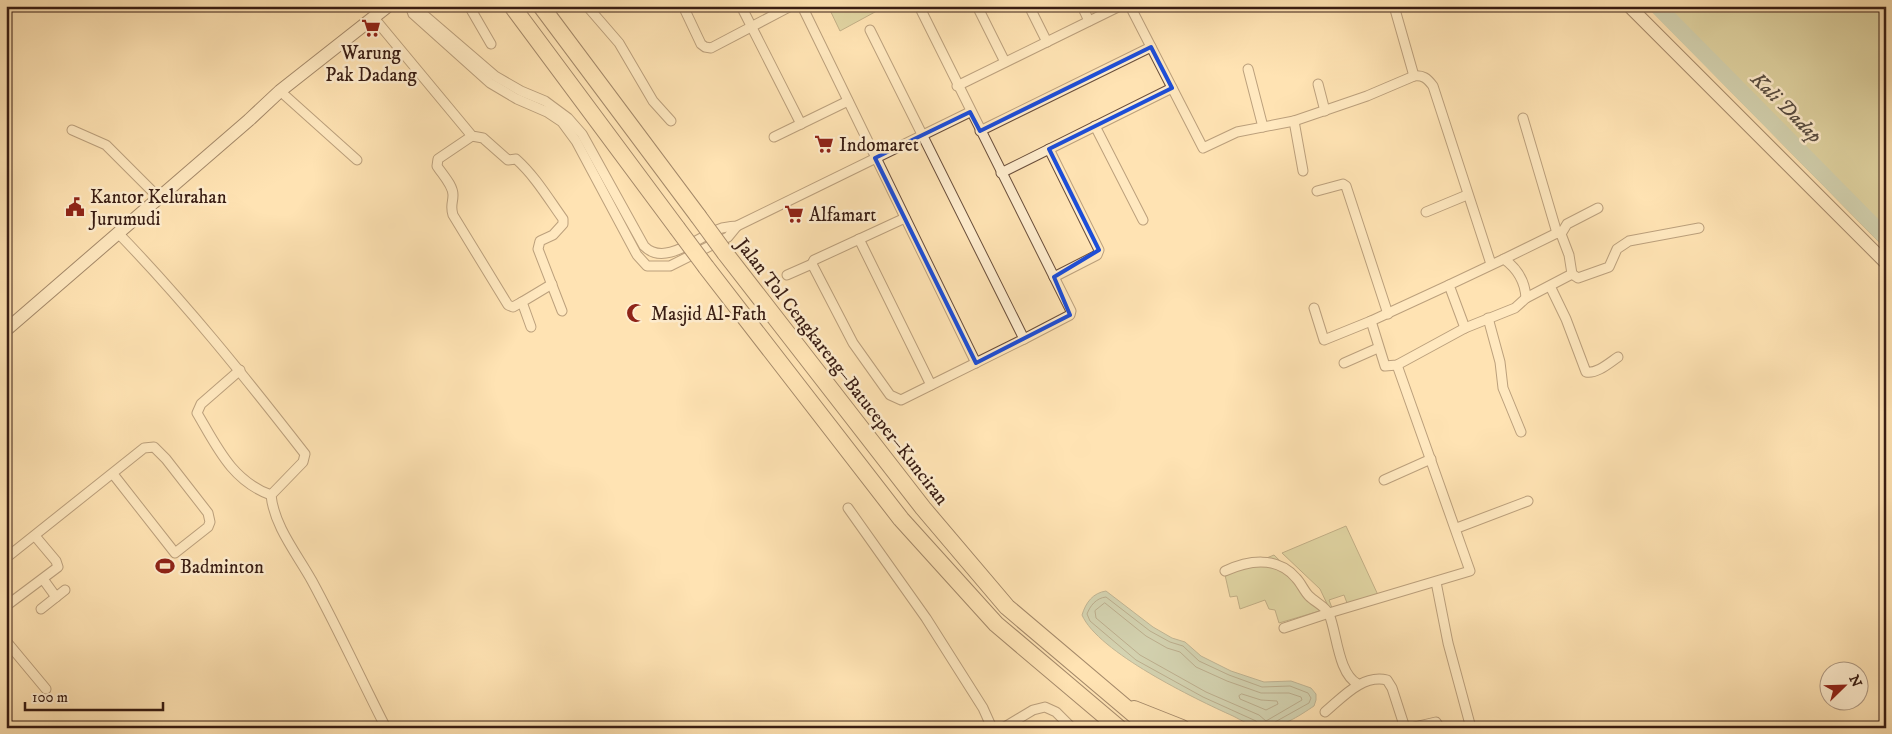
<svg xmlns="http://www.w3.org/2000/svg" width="1892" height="734" viewBox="0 0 1892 734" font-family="'IM FELL DW Pica',serif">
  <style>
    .green { fill: #bcc490; stroke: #7a7052; fill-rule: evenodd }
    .water { fill: #a0beaf; stroke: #777e71 }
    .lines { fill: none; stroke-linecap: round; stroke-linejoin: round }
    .shore { stroke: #6c6e61; stroke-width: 1 }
    .river { stroke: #a0beaf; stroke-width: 16 }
    .street-casing { stroke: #6a4e3b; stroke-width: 11 }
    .secondary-casing { stroke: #391d13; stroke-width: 14 }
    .highway-casing { stroke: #391d13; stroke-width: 18 }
    .street { stroke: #ffedce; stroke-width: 9 }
    .secondary { stroke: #ffedce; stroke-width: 12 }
    .highway { stroke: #ffe3b3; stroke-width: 16 }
    .highway-bridge-casing { stroke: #391d13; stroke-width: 18; stroke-linecap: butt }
    .highway-bridge { stroke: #ffe3b3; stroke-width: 16 }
    .marked { fill: none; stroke: #1d4ed8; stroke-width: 4; stroke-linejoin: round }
    .labels { text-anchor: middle; stroke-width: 5; stroke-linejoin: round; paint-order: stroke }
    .poi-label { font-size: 19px; fill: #391d13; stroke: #ffedce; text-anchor: start }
    .street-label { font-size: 19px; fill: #391d13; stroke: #ffedce }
    .water-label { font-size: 20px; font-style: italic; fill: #584d42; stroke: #ffedce }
  </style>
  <rect width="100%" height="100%" fill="#ffe3b3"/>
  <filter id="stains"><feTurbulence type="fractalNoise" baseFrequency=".004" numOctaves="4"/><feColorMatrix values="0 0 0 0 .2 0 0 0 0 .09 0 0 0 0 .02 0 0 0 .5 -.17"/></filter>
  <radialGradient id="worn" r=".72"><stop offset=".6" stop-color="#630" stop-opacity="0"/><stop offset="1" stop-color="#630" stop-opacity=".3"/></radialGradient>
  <!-- green -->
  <g class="green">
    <path d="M828 6H886L840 31Z"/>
    <path d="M1647 6H1886V249Z"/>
    <path d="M1346 526 1378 595 1330 610 1320 589 1282 553ZM1344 595 1347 603 1332 608 1329 600Z"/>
    <path d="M1274 555 1314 594 1323 610 1279 623 1275 610 1269 609 1265 600 1240 609 1237 596 1230 597 1225 575Z"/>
  </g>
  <!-- water -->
  <path class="water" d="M1106 591 1153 627 1172 638 1185 642 1201 656 1231 671 1264 682 1291 681 1311 688 1316 694V700L1314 706C1299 716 1280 729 1261 728 1252 727 1241 720 1233 716 1195 699 1098 652 1082 615 1086 602 1093 593 1106 591Z"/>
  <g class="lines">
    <!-- shore -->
    <g class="shore">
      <path d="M1105 603 1146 636 1167 648 1180 652 1196 667 1227 681 1261 693H1289L1301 697 1302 700 1266 721 1259 715 1206 692 1140 655 1096 618 1095 611Z"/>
      <path d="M1242 694 1261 700 1277 701 1278 704 1266 710 1240 699 1239 696Z"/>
      <path d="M1260 728 1256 721 1203 697 1136 660 1090 621 1087 614C1090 606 1096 598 1106 597L1150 631 1170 642 1183 646 1199 661 1229 675 1262 687 1290 686 1308 693 1311 698 1309 703 1275 722 1272 728"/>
    </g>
    <!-- river -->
    <path class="river" d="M1657 6 1886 238"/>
    <!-- street casing -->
    <g class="street-casing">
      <g id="street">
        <path d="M410 6 417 9 495 76 521 91 545 101 568 118 582 134 644 246C665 268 700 235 722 228 727 227 732 226 737 226L970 112"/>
        <path d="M410 6 413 14 490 83 517 99 547 112 562 122 576 141 637 255 647 266H670L728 237 737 226"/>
        <path d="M469 6 491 44"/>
        <path d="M587 6 619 43 653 101 671 121"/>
        <path d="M683 6 701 44 705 47 711 48 791 6"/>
        <path d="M741 6 801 124"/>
        <path d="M802 6 976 363"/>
        <path d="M919 6 1071 311 1070 315 1024 339"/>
        <path d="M977 6 1005 62"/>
        <path d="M1029 6 1047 42"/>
        <path d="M1082 6 1089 21"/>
        <path d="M1130 6 1203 148 1237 132 1294 121 1367 96 1414 76C1423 75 1427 78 1433 86L1491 264"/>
        <path d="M1394 6 1414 76"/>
        <path d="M374 18 472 136 483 138 508 160 516 159C535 176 548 198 563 219V224L553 235 540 241 538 249 562 311"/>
        <path d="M870 30 1024 339 901 400 890 395 853 343 812 264 814 260 905 218"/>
        <path d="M1248 69 1263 127"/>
        <path d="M1318 84 1325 111"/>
        <path d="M957 86 1120 6"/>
        <path d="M280 91 357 160"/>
        <path d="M1523 118 1557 233"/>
        <path d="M1294 121 1303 171"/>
        <path d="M1095 126 1143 220"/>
        <path d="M72 130 106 145 158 197"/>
        <path d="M980 131 1151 47"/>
        <path d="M472 136 438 159 437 166C442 174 453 185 453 195 453 203 450 206 453 215L508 305 513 307 522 302"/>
        <path d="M774 137 848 101"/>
        <path d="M1049 149 1099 250 1097 255 1054 277"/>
        <path d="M1001 173 1172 88"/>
        <path d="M1317 191 1343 184 1346 186 1388 314"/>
        <path d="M1426 212 1467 195"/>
        <path d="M118 233C185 302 245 377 305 454L303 462 271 495C274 526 297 554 312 581 338 629 361 679 386 728"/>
        <path d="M1561 234 1567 224 1598 208"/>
        <path d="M859 239 931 385"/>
        <path d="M1572 274 1578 278 1609 267 1617 249 1629 241 1699 228"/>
        <path d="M787 275 812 264"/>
        <path d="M1449 285 1371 321 1385 366 1397 365 1465 328 1515 308 1526 298 1572 274 1569 255 1561 234 1557 233 1504 259"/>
        <path d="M1550 286 1566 319 1586 372C1597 374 1609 363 1618 357"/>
        <path d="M1314 308 1324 340 1371 321"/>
        <path d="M1488 318 1500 362 1503 388 1521 432"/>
        <path d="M531 327 522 302 552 284"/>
        <path d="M1465 328 1449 285 1504 259C1518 269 1525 281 1526 298"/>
        <path d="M1344 363 1378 348"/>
        <path d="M240 370 201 404 197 413C217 447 232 481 271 495"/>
        <path d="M1384 480 1431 459"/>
        <path d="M848 508 926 618 983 708 992 728"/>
        <path d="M1457 528 1528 501"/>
        <path d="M6 558 144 448 154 447 166 459 208 513 210 522 208 527 175 553 113 474"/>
        <path d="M1225 571C1249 560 1277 556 1296 578 1301 583 1304 591 1309 596 1315 602 1326 607 1329 614 1337 633 1338 674 1358 684"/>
        <path d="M43 579 56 597"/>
        <path d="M1436 582 1448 643 1471 728"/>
        <path d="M6 606 58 567 56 561 35 536"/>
        <path d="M41 609 65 590"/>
        <path d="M1284 628 1329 613 1470 571 1397 365"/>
        <path d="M6 641 46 689"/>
        <path d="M1325 712C1342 698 1362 674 1387 680L1392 688 1405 728"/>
        <path d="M1003 728 1033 710 1045 707 1056 712 1072 728"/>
        <path d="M1410 728 1436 722 1440 728"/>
      </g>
    </g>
    <!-- secondary casing -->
    <g class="secondary-casing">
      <g id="secondary">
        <path d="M1629 6 1886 263"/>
        <path d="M6 330 249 120 280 91 388 6"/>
      </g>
    </g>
    <!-- highway casing -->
    <g class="highway-casing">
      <g id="highway">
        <path d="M512 6 677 228"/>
        <path d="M541 6 698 216"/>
        <path d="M725 253 923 508 1007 607 1150 728"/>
        <path d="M706 267 901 519 996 624 1119 728"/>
        <path d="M1134 709 1182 728"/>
      </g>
    </g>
    <!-- street -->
    <use href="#street" class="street"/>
    <!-- secondary -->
    <use href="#secondary" class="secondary"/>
    <!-- highway -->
    <use href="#highway" class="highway"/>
    <!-- highway-bridge casing -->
    <g class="highway-bridge-casing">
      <g id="highway-bridge">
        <path d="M698 216 725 253"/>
        <path d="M677 228 706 267"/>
      </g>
    </g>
    <!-- highway-bridge -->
    <use href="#highway-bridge" class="highway-bridge"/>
  </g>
  <!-- marked area -->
  <path d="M0 0H1892V734H0ZM1151 47 1172 88 1049 149 1099 250 1054 277 1070 315 976 363 875 158 970 112 980 131Z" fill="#ffe3b3" fill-opacity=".55" fill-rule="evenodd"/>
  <path class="marked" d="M1151 47 1172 88 1049 149 1099 250 1054 277 1070 315 976 363 875 158 970 112 980 131Z"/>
  <!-- icons -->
  <defs>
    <g id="supermarket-bare" transform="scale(1.5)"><path d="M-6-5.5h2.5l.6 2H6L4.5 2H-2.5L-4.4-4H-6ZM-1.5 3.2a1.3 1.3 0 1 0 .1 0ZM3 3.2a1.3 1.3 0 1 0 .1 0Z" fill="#8f2418" stroke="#ffedce" stroke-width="2.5" paint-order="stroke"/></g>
    <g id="civic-bare" transform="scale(1.5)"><path d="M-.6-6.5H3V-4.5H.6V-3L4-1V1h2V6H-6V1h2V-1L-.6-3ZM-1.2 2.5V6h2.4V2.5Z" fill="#8f2418" stroke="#ffedce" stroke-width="2.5" paint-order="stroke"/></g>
    <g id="mosque-bare" transform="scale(1.5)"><path d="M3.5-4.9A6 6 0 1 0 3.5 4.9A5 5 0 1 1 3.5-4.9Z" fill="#8f2418" stroke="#ffedce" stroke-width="2.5" paint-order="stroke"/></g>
    <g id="stadium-bare" transform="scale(1.5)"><path d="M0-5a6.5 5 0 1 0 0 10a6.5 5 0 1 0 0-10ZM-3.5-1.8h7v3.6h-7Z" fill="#8f2418" stroke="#ffedce" stroke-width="2.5" paint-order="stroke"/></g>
  </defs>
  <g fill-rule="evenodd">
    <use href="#supermarket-bare" x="371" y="28"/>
    <use href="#supermarket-bare" x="824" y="144"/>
    <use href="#civic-bare" x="75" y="207"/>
    <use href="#supermarket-bare" x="794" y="214"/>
    <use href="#mosque-bare" x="636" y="313"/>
    <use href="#stadium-bare" x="165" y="566"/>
  </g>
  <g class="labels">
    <!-- poi labels -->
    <g class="poi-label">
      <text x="371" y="59" text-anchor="middle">Warung<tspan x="371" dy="22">Pak Dadang</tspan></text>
      <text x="839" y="151">Indomaret</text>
      <text x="90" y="203">Kantor Kelurahan<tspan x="90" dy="22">Jurumudi</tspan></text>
      <text x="809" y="221">Alfamart</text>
      <text x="651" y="320">Masjid Al-Fath</text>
      <text x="180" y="573">Badminton</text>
    </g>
    <!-- street labels -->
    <g class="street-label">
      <text transform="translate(843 371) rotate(52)" y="7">Jalan Tol Cengkareng–Batuceper–Kunciran</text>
    </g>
    <!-- water labels -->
    <g class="water-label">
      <text transform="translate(1787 107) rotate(45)" y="7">Kali Dadap</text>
    </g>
  </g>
  <!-- margin -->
  <rect width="1892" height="734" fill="none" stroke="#ffe3b3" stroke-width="25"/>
  <rect x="8" y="8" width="1877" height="719" fill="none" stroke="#391d13" stroke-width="2.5"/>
  <rect x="12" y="12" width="1867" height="709" fill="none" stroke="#391d13"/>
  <!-- north arrow -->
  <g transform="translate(1844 686) rotate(67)"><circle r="24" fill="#ffedce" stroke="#b09a83"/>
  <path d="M0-4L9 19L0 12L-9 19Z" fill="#8f2418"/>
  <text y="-8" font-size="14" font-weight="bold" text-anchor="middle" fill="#391d13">N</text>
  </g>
  <!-- scale -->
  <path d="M25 702v8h138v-8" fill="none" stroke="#391d13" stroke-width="2.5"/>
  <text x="32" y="702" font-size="15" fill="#391d13" stroke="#ffedce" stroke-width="4" paint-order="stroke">100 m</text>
  <rect width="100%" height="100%" filter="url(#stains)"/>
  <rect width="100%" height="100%" fill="url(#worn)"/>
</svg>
